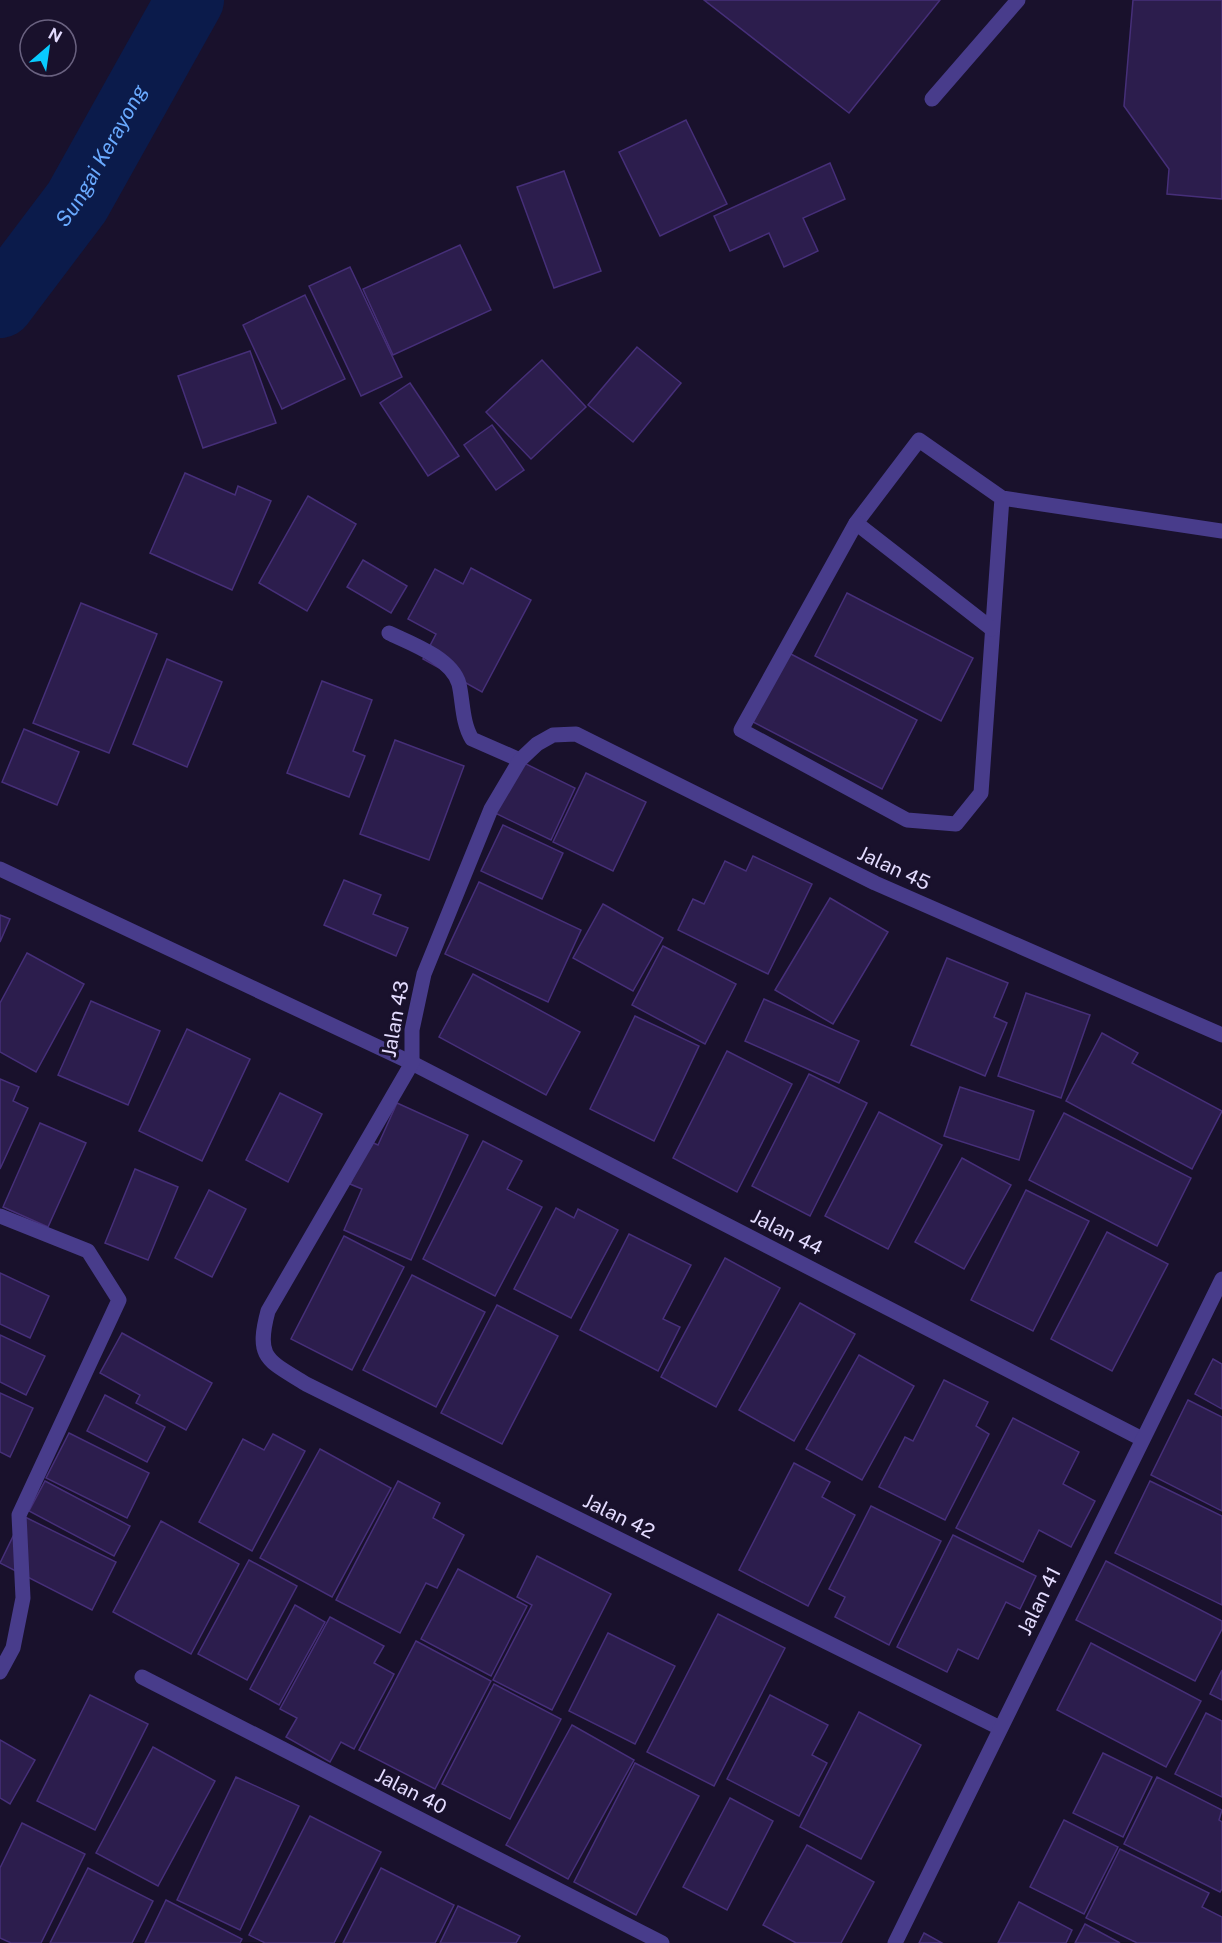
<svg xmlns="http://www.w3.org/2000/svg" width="1222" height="1943" viewBox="0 0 1222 1943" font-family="'Public Sans',sans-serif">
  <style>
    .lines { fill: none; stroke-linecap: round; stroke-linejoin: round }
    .river { stroke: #0b1b4b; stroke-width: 68 }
    .building { fill: #2c1d4d; stroke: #462f79; stroke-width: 1.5 }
    .service { stroke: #483c8b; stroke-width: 15 }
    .minor { stroke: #483c8b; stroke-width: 15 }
    .labels { text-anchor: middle; stroke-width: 6; stroke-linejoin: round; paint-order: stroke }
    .street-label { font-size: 20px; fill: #e4dcff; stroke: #19112c }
    .water-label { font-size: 21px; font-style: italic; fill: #6aaaff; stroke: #19112c }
  </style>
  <rect width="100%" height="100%" fill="#19112c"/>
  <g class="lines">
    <!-- river -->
    <path class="river" id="s1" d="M0 304 77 202 190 0"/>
  </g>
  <!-- building -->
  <g class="building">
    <path d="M704 0H940L849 113Z"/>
    <path d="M1133 0H1222V199L1167 194 1169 169 1124 106Z"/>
    <path d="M686 120 727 204 660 236 619 152Z"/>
    <path d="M830 163 845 199 803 218 818 251 784 267 769 233 730 251 714 216Z"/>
    <path d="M564 171 601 271 554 288 517 187Z"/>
    <path d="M460 245 491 310 393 355 363 289Z"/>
    <path d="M350 267 402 377 361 396 309 286Z"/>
    <path d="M305 295 345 379 282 409 243 325Z"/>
    <path d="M637 347 681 383 633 442 588 405Z"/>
    <path d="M250 351 276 423 203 448 178 376Z"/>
    <path d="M542 360 586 407 531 459 486 412Z"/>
    <path d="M410 383 459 456 428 476 380 403Z"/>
    <path d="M492 425 524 470 496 490 464 445Z"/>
    <path d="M185 473 235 495 238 486 271 501 232 590 150 553Z"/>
    <path d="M308 496 356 524 307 611 259 583Z"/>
    <path d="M363 560 407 586 391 613 347 587Z"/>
    <path d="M471 568 531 600 482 692 423 659 436 634 408 619 435 569 463 584Z"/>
    <path d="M847 593 973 658 941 721 815 656Z"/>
    <path d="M81 603 157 634 109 753 33 723Z"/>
    <path d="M789 653 917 720 882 789 753 722Z"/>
    <path d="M167 659 222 682 187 767 133 744Z"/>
    <path d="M322 681 372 700 353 751 365 756 349 797 287 773Z"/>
    <path d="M24 729 79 752 57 805 2 782Z"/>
    <path d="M395 740 464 766 429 860 360 834Z"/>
    <path d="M520 761 575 788 551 840 495 813Z"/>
    <path d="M586 773 646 802 613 871 553 842Z"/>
    <path d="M503 825 563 853 542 899 481 871Z"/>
    <path d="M753 856 812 884 768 974 678 930 693 899 704 904 725 861 746 871Z"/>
    <path d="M344 880 381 895 373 914 408 928 396 956 324 925Z"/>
    <path d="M479 882 581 930 548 1002 445 954Z"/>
    <path d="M830 898 888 932 833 1024 775 990Z"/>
    <path d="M603 904 663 938 633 991 573 958Z"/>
    <path d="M0 915 10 919 0 942Z"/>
    <path d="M663 946 736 984 705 1044 632 1005Z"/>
    <path d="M27 953 84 984 36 1072 0 1052V1003Z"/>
    <path d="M947 958 1008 983 994 1017 1007 1023 985 1076 911 1045Z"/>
    <path d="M473 974 580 1032 546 1095 439 1037Z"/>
    <path d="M1026 993 1090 1015 1061 1098 998 1076Z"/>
    <path d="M764 999 859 1041 839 1083 745 1041Z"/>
    <path d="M91 1001 160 1031 128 1105 58 1075Z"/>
    <path d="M635 1016 699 1046 654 1141 590 1109Z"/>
    <path d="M187 1029 250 1059 202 1161 139 1131Z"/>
    <path d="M1102 1033 1138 1053 1132 1063 1222 1111 1192 1169 1066 1101Z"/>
    <path d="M727 1051 792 1084 737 1192 673 1158Z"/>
    <path d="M809 1074 867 1103 810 1216 752 1186Z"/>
    <path d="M0 1079 19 1087 13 1101 28 1108 0 1169Z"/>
    <path d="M960 1087 1034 1111 1019 1160 944 1136Z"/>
    <path d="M280 1093 322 1114 288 1182 246 1160Z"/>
    <path d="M397 1103 468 1135 411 1260 344 1230 362 1189 350 1184 369 1141 378 1145Z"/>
    <path d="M879 1112 942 1145 888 1249 825 1216Z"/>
    <path d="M1064 1113 1191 1178 1157 1246 1029 1180Z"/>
    <path d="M40 1123 86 1143 48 1227 3 1207Z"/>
    <path d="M483 1141 522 1161 507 1189 542 1207 495 1296 423 1259Z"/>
    <path d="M962 1158 1011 1185 964 1269 915 1242Z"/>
    <path d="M135 1169 178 1187 148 1260 105 1243Z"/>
    <path d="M209 1190 246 1209 212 1277 175 1258Z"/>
    <path d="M1026 1190 1089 1221 1033 1331 971 1300Z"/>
    <path d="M556 1208 574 1218 578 1209 618 1230 571 1318 514 1289Z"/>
    <path d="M1107 1232 1168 1264 1112 1371 1051 1339Z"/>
    <path d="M629 1234 691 1265 663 1319 680 1327 658 1371 580 1330Z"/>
    <path d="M344 1236 404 1267 352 1370 291 1339Z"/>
    <path d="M725 1258 780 1288 716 1407 661 1377Z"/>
    <path d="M0 1273 49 1296 30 1338 0 1324Z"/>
    <path d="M412 1275 485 1312 436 1407 363 1370Z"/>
    <path d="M800 1303 855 1334 794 1441 739 1410Z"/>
    <path d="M497 1305 558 1336 502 1444 441 1413Z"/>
    <path d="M122 1333 212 1383 186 1430 136 1403 140 1395 100 1373Z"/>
    <path d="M0 1335 45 1356 26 1395 0 1382Z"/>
    <path d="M859 1355 914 1386 862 1480 806 1449Z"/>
    <path d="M1213 1359 1222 1364V1409L1195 1394Z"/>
    <path d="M944 1380 988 1402 976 1426 989 1434 945 1520 879 1487 905 1437 913 1441Z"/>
    <path d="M0 1393 33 1408 10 1457 0 1452Z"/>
    <path d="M105 1395 165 1427 147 1462 87 1431Z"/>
    <path d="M1188 1400 1222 1417V1511L1151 1475Z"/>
    <path d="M1013 1418 1079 1452 1063 1484 1095 1501 1071 1547 1039 1530 1023 1562 956 1528Z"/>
    <path d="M69 1433 149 1473 127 1518 46 1478Z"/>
    <path d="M273 1434 305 1451 252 1551 199 1522 243 1439 264 1450Z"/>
    <path d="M320 1449 391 1488 332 1597 260 1558Z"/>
    <path d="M794 1463 830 1482 822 1497 855 1515 808 1606 739 1570Z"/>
    <path d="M45 1481 130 1526 114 1556 29 1511Z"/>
    <path d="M398 1481 440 1503 433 1518 464 1535 437 1588 426 1583 400 1633 336 1600Z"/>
    <path d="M1150 1481 1222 1516V1605L1115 1553Z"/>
    <path d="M871 1506 941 1541 889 1645 835 1617 845 1597 829 1589Z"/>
    <path d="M23 1516 116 1562 92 1610 0 1563Z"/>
    <path d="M161 1521 239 1564 191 1654 113 1612Z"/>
    <path d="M953 1535 1036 1576 1020 1609 1006 1602 978 1659 958 1649 947 1672 897 1647Z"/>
    <path d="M537 1556 611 1594 552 1710 493 1680 532 1605 517 1597Z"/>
    <path d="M249 1560 297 1586 247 1680 198 1654Z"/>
    <path d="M1106 1561 1222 1621V1629L1195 1681 1076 1620Z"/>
    <path d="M458 1569 527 1606 491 1676 421 1639Z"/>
    <path d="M295 1605 325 1622 279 1705 250 1689Z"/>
    <path d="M718 1614 785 1648 714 1786 647 1752Z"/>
    <path d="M330 1617 384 1646 374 1663 394 1674 354 1749 341 1742 330 1762 286 1737 297 1718 280 1709Z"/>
    <path d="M608 1633 675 1666 635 1744 569 1711Z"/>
    <path d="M416 1641 491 1681 435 1789 359 1750Z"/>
    <path d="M1091 1643 1201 1701 1166 1767 1057 1710Z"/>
    <path d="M1222 1670V1700L1210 1694Z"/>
    <path d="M494 1684 561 1719 510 1819 442 1784Z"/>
    <path d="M90 1695 148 1724 95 1830 37 1801Z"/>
    <path d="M770 1695 828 1725 812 1755 827 1763 799 1816 727 1779Z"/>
    <path d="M859 1712 921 1745 861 1859 800 1827Z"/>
    <path d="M1206 1713 1222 1721V1797L1175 1774Z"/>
    <path d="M572 1725 634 1760 568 1879 506 1845Z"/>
    <path d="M0 1740 35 1760 10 1804 0 1798Z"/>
    <path d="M153 1747 215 1781 158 1886 96 1853Z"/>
    <path d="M1103 1753 1152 1777 1123 1837 1073 1813Z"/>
    <path d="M635 1763 699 1796 636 1915 574 1882Z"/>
    <path d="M236 1777 299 1806 240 1930 177 1900Z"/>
    <path d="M1157 1777 1222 1810 1219 1820 1222 1822V1889L1220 1892 1124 1844Z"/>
    <path d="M730 1798 773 1821 727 1910 683 1887Z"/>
    <path d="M310 1816 381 1852 334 1943H265L249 1935Z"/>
    <path d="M1064 1820 1118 1847 1084 1914 1030 1887Z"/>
    <path d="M22 1823 85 1854 41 1943H11L0 1938V1868Z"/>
    <path d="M807 1845 874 1882 841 1943H796L763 1925Z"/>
    <path d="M1120 1849 1209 1893 1202 1907 1222 1917V1943H1137L1086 1918Z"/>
    <path d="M88 1868 153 1901 132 1943H50Z"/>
    <path d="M381 1868 454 1905 435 1943H343Z"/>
    <path d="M166 1900 242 1939 240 1943H145Z"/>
    <path d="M1019 1902 1072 1930 1066 1943H998Z"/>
    <path d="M458 1906 520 1936 516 1943H440Z"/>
    <path d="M1085 1924 1120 1943H1075Z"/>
    <path d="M924 1933 942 1943H919Z"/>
  </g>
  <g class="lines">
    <!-- service -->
    <g class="service">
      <path d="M1002 498 981 793 956 824 907 820 741 730 856 523 919 440 1002 498 1222 531"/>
      <path d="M856 523 992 629"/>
    </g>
    <!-- minor -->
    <g class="minor">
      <path d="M932 99 1018 0"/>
      <path d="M389 633C410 643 452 658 459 684 463 701 462 723 472 739L520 760"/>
      <path d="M0 869 412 1063 1142 1439"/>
      <path d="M0 1216 88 1251 119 1300 19 1515 23 1598 13 1648 0 1672"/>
      <path d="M142 1677 662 1943"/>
      <path d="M1000 1728 306 1384C268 1360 255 1359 268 1311L412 1063V1030L424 974 491 809 520 760 537 744 553 735 576 734 875 883 1222 1035"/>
      <path d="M895 1943 1222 1279"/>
    </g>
  </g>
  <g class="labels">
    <!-- street labels -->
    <g class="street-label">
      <text transform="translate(894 868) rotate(25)" y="7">Jalan 45</text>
      <text transform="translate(395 1019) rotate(-80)" y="7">Jalan 43</text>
      <text transform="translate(787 1232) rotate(27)" y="7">Jalan 44</text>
      <text transform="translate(619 1516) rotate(26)" y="7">Jalan 42</text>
      <text transform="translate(1039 1601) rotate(-64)" y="7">Jalan 41</text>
      <text transform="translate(411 1791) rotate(27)" y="7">Jalan 40</text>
    </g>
    <!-- water labels -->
    <g class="water-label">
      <text dy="7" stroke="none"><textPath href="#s1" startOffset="180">Sungai Kerayong</textPath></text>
    </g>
  </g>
  <!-- north arrow -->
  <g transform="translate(48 48) rotate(29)"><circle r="28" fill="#19112c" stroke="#6a6280" stroke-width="1.5"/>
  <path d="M0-4.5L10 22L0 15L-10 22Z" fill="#08cbff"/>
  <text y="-9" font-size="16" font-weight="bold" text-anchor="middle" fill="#e4dcff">N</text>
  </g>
</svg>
